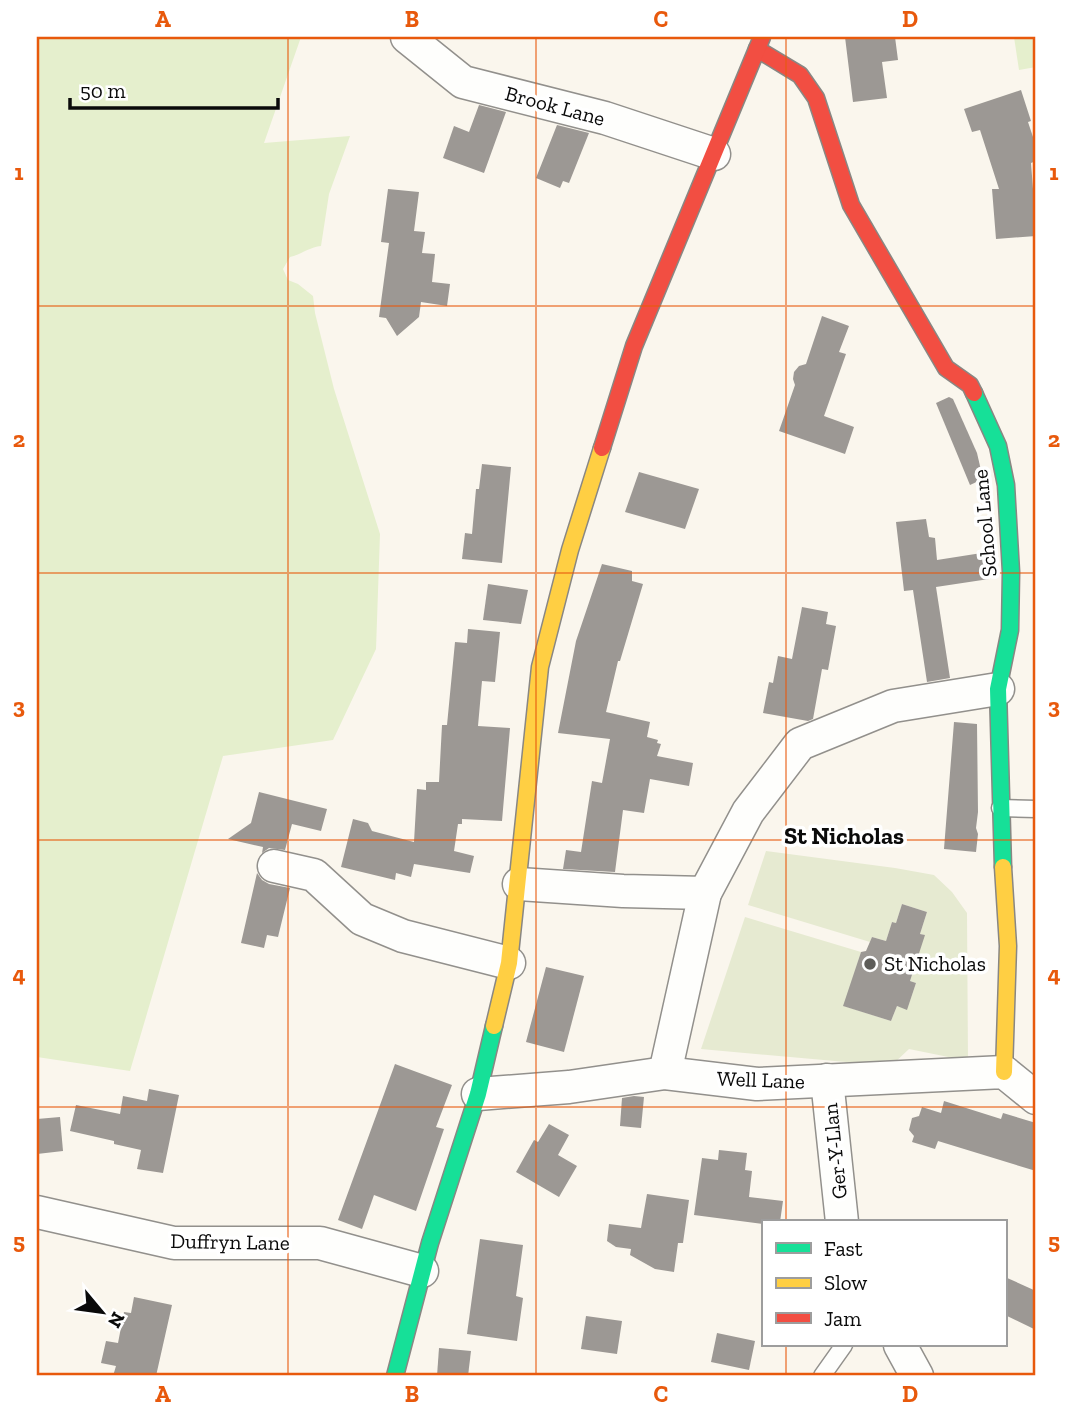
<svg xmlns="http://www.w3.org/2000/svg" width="1073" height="1413" viewBox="0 0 1073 1413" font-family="'Zilla Slab',serif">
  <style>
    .green { fill: #e5efcd }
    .cemetery { fill: #e6ead1 }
    .building { fill: #9c9894 }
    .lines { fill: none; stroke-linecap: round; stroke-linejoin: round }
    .lane-casing { stroke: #92908c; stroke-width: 19 }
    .street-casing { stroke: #92908c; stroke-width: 35 }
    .fast-casing { stroke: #898783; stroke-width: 19 }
    .slow-casing { stroke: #898783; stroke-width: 19 }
    .jam-casing { stroke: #898783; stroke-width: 19 }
    .lane { stroke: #fefefc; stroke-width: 16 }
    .street { stroke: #fefefc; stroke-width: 32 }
    .fast { stroke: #16e098; stroke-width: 16 }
    .slow { stroke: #ffcf43; stroke-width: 16 }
    .jam { stroke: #f24e42; stroke-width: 16 }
    .grid { fill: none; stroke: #e8590c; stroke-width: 2; stroke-opacity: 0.55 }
    .poi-dot { fill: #5e5d59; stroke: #fff; stroke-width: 2.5 }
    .labels { text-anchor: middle; stroke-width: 7; stroke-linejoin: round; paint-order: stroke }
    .street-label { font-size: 21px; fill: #0a0a0a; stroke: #fff }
    .poi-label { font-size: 21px; fill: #0a0a0a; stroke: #fff; text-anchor: start }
    .quarter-label { font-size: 24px; font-weight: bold; fill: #0a0a0a; stroke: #fff }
    .neatline { fill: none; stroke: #e8590c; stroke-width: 2.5 }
    .grid-label { font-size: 23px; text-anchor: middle; font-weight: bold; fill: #e8590c }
  </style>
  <rect width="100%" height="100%" fill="#faf6ed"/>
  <!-- green -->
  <g class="green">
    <path d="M37 37H301L264 143 350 136 329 194 321 246C310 247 302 254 290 257L283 269 288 280 298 284 313 296 315 313 334 389 380 534 376 649 333 740 223 756 130 1071 37 1057Z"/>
    <path d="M1014 37H1036V67L1019 70Z"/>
  </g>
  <!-- cemetery -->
  <path class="cemetery" d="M766 851 895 868 934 875 952 892 967 913 968 1061 909 1049 891 1066 701 1049 745 917 861 952 844 1006 891 1021 897 1006 907 1009 916 983 910 981 924 935 920 934 927 912 902 904 896 923 892 922 886 941 872 937 870 942 748 905Z"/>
  <!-- building -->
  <g class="building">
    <path d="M845 37H895L898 60 882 62 887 98 853 102Z"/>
    <path d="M1021 90 1031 121 1028 122 1036 146V161L1031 163 1034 202H1036V236L996 239 992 189H999L980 130 972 132 964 109Z"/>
    <path d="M479 105 506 112 484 173 443 158 454 126 469 132Z"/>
    <path d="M557 125 589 133 569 183 563 181 560 188 536 178Z"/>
    <path d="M388 189 419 192 414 231 425 232 422 253 435 254 432 282 450 284 447 306 421 302 419 317 397 336 386 318 379 317 389 243 381 242Z"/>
    <path d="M822 316 849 326 839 352 846 354 824 416 854 427 845 454 779 431 795 385 793 379 794 372 799 366 806 364Z"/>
    <path d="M949 397 953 399 977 453 983 479 970 485 936 403Z"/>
    <path d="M482 464 511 467 502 563 462 559 465 533 472 534 476 489H479Z"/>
    <path d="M639 472 699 489 685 529 625 512Z"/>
    <path d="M926 519 929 537 935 538 937 560 988 552 989 572V579L936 587 950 678 927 682 913 590 904 591 896 522Z"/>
    <path d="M602 564 632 571V581L643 584 620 661H618L606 712 650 722 647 737 658 740 657 743 661 744 657 756 693 763 689 786 650 779 644 813 623 810 615 872 563 869 566 850 581 852 592 781 602 783 610 739 558 733 576 641Z"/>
    <path d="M488 584 528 590 521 624 483 620Z"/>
    <path d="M802 607 828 612 826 624 836 626 828 670 822 669 813 719 808 721 763 713 769 682 773 683 778 656 792 659Z"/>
    <path d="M468 629 500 632 495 682 482 681 478 726 510 728 502 821 462 819V824H458L454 851 474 856 470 873 414 864 411 877 396 873 395 880 341 867 353 819 368 823 372 831 414 842 417 789 426 790V782H439L442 725H447L455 642 467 643Z"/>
    <path d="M954 722 977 724 978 812 976 828 978 834 976 852 944 849Z"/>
    <path d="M259 792 327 809 321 831 292 824 285 850 269 848 262 853 263 847 228 839 251 823Z"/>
    <path d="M257 873 262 880 269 884 290 888 278 937 267 935 264 948 241 943Z"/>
    <path d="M902 904 927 912 920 934 925 935 910 981 916 983 907 1010 897 1006 891 1021 843 1006 861 952 866 951 872 937 886 941 892 922 896 923Z"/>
    <path d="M546 967 584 976 564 1052 526 1042Z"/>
    <path d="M395 1064 452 1085 436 1127 444 1129 416 1211 374 1195 362 1229 338 1220Z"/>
    <path d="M149 1089 179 1095 163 1173 137 1169 141 1150 114 1144V1141L70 1131 76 1105 120 1114 123 1096 147 1101Z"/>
    <path d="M634 1096 644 1097 641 1128 620 1126 622 1098Z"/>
    <path d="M944 1101 1001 1119 1003 1113 1036 1123V1171L938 1141 935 1149 912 1142 914 1136 909 1130 912 1118 919 1116 922 1107 941 1113Z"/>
    <path d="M60 1117 63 1151 37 1154V1119Z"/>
    <path d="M549 1124 569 1135 558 1155 577 1166 559 1197 516 1172 534 1140 538 1142Z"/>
    <path d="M719 1150 747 1153 745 1170 752 1171 749 1197 783 1201 780 1222 763 1224 694 1215 702 1158 718 1160Z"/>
    <path d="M647 1194 689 1200 683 1243H678L674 1272 655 1269 630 1255 631 1249 616 1247 607 1241 609 1224 641 1228Z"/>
    <path d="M480 1239 523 1245 516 1296 523 1298 517 1341 467 1334Z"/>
    <path d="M1005 1277 1036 1291V1330L1005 1315Z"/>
    <path d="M134 1297 172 1305 156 1376H113L116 1366 101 1363 106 1341 118 1343 124 1312 131 1313Z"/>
    <path d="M586 1316 622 1321 617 1354 581 1349Z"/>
    <path d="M717 1333 755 1341 749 1370 711 1362Z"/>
    <path d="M439 1348 471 1351 468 1376H437Z"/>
  </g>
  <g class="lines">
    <!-- lane casing -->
    <g class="lane-casing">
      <g id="lane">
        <path d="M1000 808 1036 809"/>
        <path d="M822 1376 844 1345"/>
      </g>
    </g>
    <!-- street casing -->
    <g class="street-casing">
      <g id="street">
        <path d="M407 37 463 82 605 118 714 154"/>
        <path d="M274 866 314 875 362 919 403 936 509 963"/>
        <path d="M519 884 623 891 705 893"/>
        <path d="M665 1073 705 893 748 812 800 744 893 706 998 689"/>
        <path d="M827 1080 842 1222"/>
        <path d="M478 1094 569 1087 665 1073 757 1084 1004 1072 1036 1098"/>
        <path d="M37 1212 174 1243H320L422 1271"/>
        <path d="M900 1345 917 1376"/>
      </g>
    </g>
    <!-- fast casing -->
    <g class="fast-casing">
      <g id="fast">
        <path d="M974 393 998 446 1006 485 1011 572 1010 630 998 689 1003 867"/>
        <path d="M395 1376 430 1243 478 1094 494 1026"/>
      </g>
    </g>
    <!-- slow casing -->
    <g class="slow-casing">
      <g id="slow">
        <path d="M1003 867 1008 946 1004 1072"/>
        <path d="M494 1026 509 963 540 667 570 550 602 448"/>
      </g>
    </g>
    <!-- jam casing -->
    <g class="jam-casing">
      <g id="jam">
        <path d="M757 49 800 75 816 98 851 205 946 368 970 385 974 393"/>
        <path d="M602 448 634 346 762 37"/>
      </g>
    </g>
    <!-- lane -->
    <use href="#lane" class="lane"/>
    <!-- street -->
    <use href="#street" class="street"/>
    <!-- fast -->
    <use href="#fast" class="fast"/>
    <!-- slow -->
    <use href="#slow" class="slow"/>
    <!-- jam -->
    <use href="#jam" class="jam"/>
  </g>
  <!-- grid -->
  <path class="grid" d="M288 37V1376M536 37V1376M786 37V1222M37 306H1036M37 573H1036M37 840H1036M37 1107H1036M786 1345V1376"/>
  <!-- markers -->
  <circle class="poi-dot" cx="870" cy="964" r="7"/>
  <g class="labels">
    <!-- street labels -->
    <g class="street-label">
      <text transform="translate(555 106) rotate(15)" y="7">Brook Lane</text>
      <text transform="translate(985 523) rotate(-95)" y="7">School Lane</text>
      <text transform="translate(761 1080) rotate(2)" y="7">Well Lane</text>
      <text transform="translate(835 1151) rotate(-96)" y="7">Ger-Y-Llan</text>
      <text transform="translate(230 1242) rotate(1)" y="7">Duffryn Lane</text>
    </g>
    <!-- poi labels -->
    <g class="poi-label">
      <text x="884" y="971">St Nicholas</text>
    </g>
    <!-- quarter labels -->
    <g class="quarter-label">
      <text x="844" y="844">St Nicholas</text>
    </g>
  </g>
  <!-- border -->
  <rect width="1073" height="1413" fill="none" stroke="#ffffff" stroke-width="77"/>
  <!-- legend -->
  <rect x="762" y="1220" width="245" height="126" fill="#ffffff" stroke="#9d9d9d" stroke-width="2"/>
  <rect x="776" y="1243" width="35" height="10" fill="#16e098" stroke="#9d9d9d" stroke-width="2"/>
  <text x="824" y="1256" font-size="21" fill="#0a0a0a">Fast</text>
  <rect x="776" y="1278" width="35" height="10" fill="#ffcf43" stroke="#9d9d9d" stroke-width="2"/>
  <text x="824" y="1290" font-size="21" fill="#0a0a0a">Slow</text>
  <rect x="776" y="1313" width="35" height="10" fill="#f24e42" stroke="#9d9d9d" stroke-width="2"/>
  <text x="824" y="1326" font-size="21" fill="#0a0a0a">Jam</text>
  <!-- north arrow -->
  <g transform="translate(102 1312) rotate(119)" stroke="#ffffff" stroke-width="5" paint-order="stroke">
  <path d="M0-5L12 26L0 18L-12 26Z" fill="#0a0a0a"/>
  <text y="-10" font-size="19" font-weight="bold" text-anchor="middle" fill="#0a0a0a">N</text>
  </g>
  <!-- scale -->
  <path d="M70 98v10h208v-10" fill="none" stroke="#0a0a0a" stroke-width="3.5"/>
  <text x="80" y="98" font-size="21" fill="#0a0a0a" stroke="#ffffff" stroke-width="5" paint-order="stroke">50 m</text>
  <rect x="38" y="38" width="996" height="1336" class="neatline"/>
  <g class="grid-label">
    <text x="163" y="27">A</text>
    <text x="412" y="27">B</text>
    <text x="661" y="27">C</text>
    <text x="910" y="27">D</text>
    <text x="19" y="180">1</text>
    <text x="1054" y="180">1</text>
    <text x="19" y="447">2</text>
    <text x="1054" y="447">2</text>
    <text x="19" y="714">3</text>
    <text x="1054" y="714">3</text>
    <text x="19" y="982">4</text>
    <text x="1054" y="982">4</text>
    <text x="19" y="1249">5</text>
    <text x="1054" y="1249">5</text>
    <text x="163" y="1402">A</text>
    <text x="412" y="1402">B</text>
    <text x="661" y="1402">C</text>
    <text x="910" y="1402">D</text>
  </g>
</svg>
